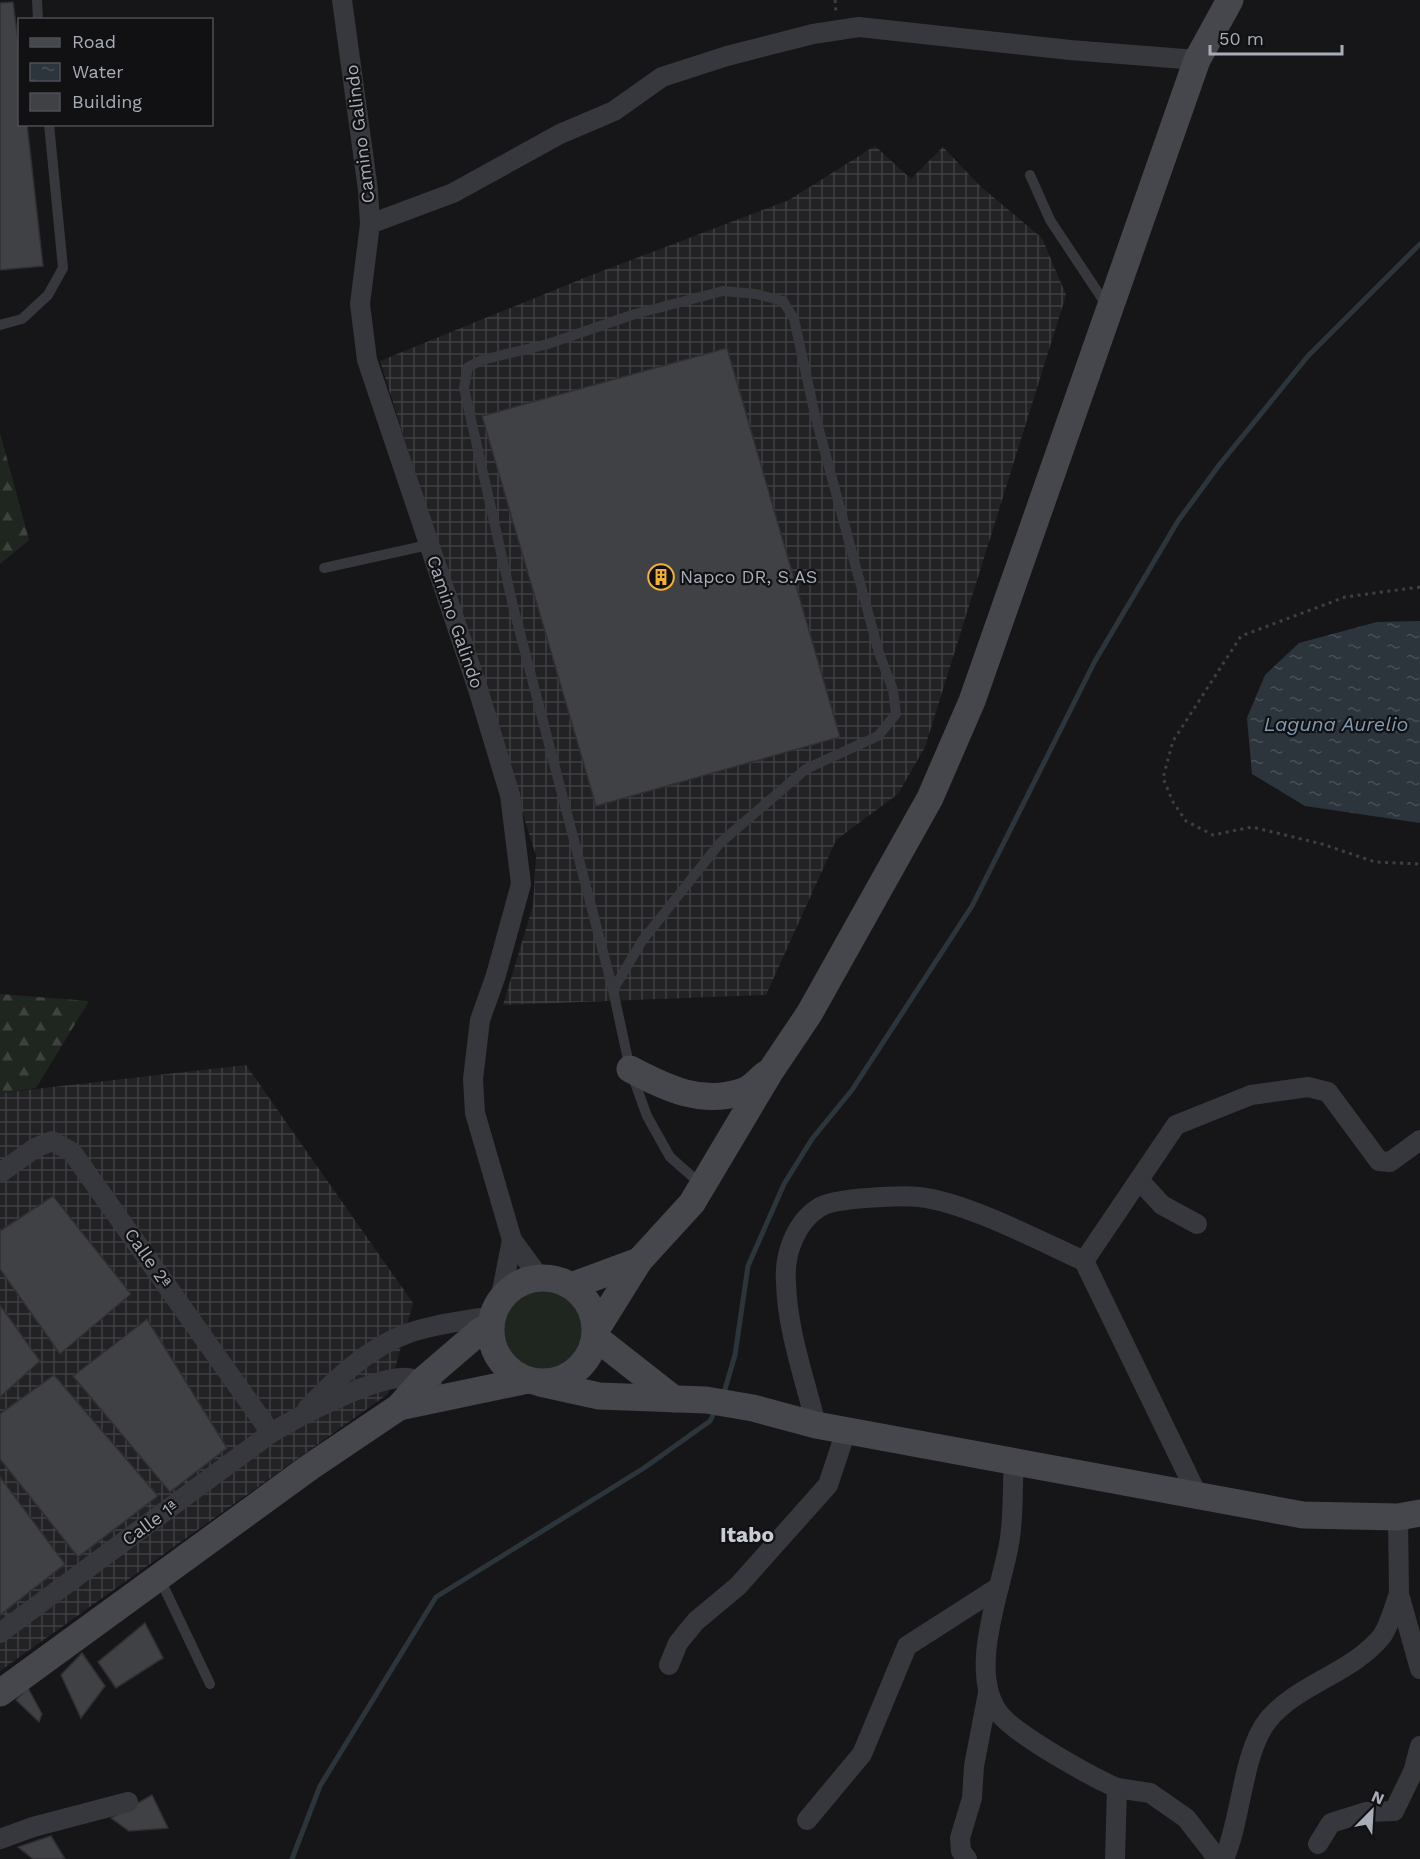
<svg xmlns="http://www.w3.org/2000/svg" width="1420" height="1859" viewBox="0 0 1420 1859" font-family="'Work Sans',sans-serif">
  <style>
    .industrial { fill: url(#industrial-grid) }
    .green { fill: #1e261f }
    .forest { fill: url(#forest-firs) }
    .water { fill: url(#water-ripples) }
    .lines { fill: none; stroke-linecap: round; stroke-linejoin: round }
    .stream { stroke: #2c353c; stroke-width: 5 }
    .building { fill: #404145; stroke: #303034; stroke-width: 1.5 }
    .path { stroke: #3d3f44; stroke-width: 3; stroke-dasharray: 3 4.5; stroke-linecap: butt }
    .lane { stroke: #37383d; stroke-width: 10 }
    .street { stroke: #37383d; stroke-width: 20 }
    .secondary { stroke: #45474d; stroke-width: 27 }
    .labels { text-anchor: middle; stroke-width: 4.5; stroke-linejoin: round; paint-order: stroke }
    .street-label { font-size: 18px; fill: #a8adb8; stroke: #111113 }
    .poi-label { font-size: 18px; fill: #a8adb8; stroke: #111113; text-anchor: start }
    .water-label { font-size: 20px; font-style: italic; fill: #7f9bb3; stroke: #111113 }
    .quarter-label { font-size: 21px; font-weight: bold; fill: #c9ccd4; stroke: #111113 }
  </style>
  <defs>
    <pattern id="industrial-grid" width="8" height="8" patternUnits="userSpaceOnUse" patternTransform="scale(1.5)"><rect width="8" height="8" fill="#222225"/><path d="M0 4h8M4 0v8" fill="none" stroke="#3f3f43"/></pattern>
    <pattern id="forest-firs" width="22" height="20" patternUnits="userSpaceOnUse" patternTransform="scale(1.5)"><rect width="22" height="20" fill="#1e261f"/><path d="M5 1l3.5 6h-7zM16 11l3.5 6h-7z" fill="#3c433d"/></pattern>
    <pattern id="water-ripples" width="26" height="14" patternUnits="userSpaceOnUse" patternTransform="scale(1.5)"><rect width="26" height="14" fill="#2c353c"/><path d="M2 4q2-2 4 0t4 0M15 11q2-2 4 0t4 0" fill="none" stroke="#485056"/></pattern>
  </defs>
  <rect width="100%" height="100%" fill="#161618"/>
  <!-- industrial -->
  <g class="industrial">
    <path d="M875 146 911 179 943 147 980 186 1042 238 1066 295 925 747 898 794 836 840 766 995 503 1005 533 906 536 856 380 361 584 278 789 200Z"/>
    <path d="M246 1065 413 1303 388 1394 0 1671V1093Z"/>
  </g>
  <!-- green -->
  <circle class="green" cx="543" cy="1330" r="46"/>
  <!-- forest -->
  <g class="forest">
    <path d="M0 433 29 540 0 564Z"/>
    <path d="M0 994 89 1001 36 1088 0 1093Z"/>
  </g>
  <!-- water -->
  <path class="water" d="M1420 621V823L1305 806 1252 774 1247 718 1265 675 1299 643 1377 622Z"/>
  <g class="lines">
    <!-- stream -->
    <g class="stream">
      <path d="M723 1396 735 1355 748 1266 784 1184 812 1139 852 1090 972 906 1095 661 1178 521 1220 464 1308 356 1420 244"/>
      <path d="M292 1859 320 1786 436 1597 644 1468 710 1421 716 1409"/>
    </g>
  </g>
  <!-- building -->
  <g class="building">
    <path d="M13 2 20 56V124H27L43 266 0 270V3Z"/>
    <path d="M727 348 840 737 596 806 482 416Z"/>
    <path d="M53 1196 131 1294 60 1354 0 1269V1231Z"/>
    <path d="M0 1305 40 1361 0 1397Z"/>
    <path d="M147 1319 227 1448 170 1492 73 1376Z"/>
    <path d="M54 1375 158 1496 78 1557 0 1459V1414Z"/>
    <path d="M0 1477 65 1564 0 1615Z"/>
    <path d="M145 1623 163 1658 116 1688 98 1662Z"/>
    <path d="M82 1653 105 1686 81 1718 61 1675Z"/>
    <path d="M28 1688 42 1714 39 1722 16 1700Z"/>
    <path d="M152 1795 168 1828 129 1831 111 1818Z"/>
    <path d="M51 1836 65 1859H33L18 1847Z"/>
  </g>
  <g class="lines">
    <!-- path -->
    <g class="path">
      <path d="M835 0 836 13"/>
      <path d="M1420 587 1345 597 1241 636 1173 741 1163 778 1173 802 1186 821 1213 835 1252 827 1322 844 1375 862 1420 864"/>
    </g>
    <!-- lane -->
    <g class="lane">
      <path d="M37 0 38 20"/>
      <path d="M1030 175 1050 220 1107 306"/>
      <path d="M0 325 22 319 48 295 63 268 49 124"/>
      <path d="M324 568 428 545"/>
      <path d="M613 990 642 941 720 843 806 769 878 736 896 714 893 690 879 653 815 415 794 319 783 301 756 294 723 291 635 314 548 344 482 360 468 367 464 388 513 606 613 990 630 1069 647 1116 670 1157 703 1186"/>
      <path d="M159 1577 210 1684"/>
    </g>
    <!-- street -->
    <g class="street">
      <path d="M342 0 368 190 370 224 360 304 367 360 478 689 510 795 521 884 496 975 480 1020 473 1079 475 1113 512 1240 540 1278"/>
      <path d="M370 224 453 193 560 134 614 111 662 77 727 56 813 34 859 27 1070 50 1197 60"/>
      <path d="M0 1173 35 1148 52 1141 72 1152 271 1433"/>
      <path d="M1139 1180 1162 1205 1197 1224"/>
      <path d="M1084 1261 1176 1125 1251 1095 1308 1087 1328 1092 1379 1161 1390 1162 1420 1140"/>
      <path d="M500 1301 512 1240"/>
      <path d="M307 1409C335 1380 368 1348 406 1334 433 1324 464 1321 492 1316"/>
      <path d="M816 1425C805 1379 787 1330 786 1282 784 1255 795 1222 820 1207 834 1198 901 1195 919 1197 966 1202 1040 1241 1084 1261L1198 1496"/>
      <path d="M1014 1462C1012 1488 1014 1517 1009 1544 1001 1590 968 1670 998 1712 1014 1734 1090 1776 1117 1788L1115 1859"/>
      <path d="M1398 1517 1399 1594 1420 1669"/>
      <path d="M0 1633 271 1433C299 1416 368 1380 400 1378 411 1377 421 1381 432 1385"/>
      <path d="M669 1665 678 1643 696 1621 738 1586 828 1485 846 1431"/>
      <path d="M1117 1788 1150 1793 1186 1818 1214 1854 1215 1859"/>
      <path d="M807 1820 862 1754 907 1646 999 1587"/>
      <path d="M0 1839 33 1827 128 1802"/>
      <path d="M1318 1844 1331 1823 1366 1812 1394 1811 1413 1772 1420 1746"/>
      <path d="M967 1859 961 1851 960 1838 972 1798 974 1766 988 1693"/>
      <path d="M1224 1859C1242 1818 1242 1753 1268 1720 1299 1683 1351 1674 1382 1636 1390 1625 1394 1606 1399 1594"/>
    </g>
    <!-- secondary -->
    <g class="secondary">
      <path d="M630 1069C666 1088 702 1106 744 1091 752 1088 759 1079 766 1074"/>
      <circle cx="543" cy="1330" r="52"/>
      <path d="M571 1286 639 1261"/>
      <path d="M596 1330 639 1261 692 1203 770 1072 809 1014 930 798 972 701 1197 60 1230 0"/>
      <path d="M595 1337 674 1399"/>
      <path d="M540 1383 599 1396 706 1400 753 1408 816 1425 1303 1515 1398 1517 1420 1513"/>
      <path d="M399 1407 528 1380"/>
      <path d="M0 1693 310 1467 399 1407 422 1381 479 1332 491 1325"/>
    </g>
  </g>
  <!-- icons -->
  <defs>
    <g id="building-ring" transform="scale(1.35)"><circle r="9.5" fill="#111113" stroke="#f2b134" stroke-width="1.5"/><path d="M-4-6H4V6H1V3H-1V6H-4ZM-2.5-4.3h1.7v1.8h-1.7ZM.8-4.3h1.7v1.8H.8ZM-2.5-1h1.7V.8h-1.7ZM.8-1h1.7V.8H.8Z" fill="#f2b134"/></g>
  </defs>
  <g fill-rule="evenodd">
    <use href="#building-ring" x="661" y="577"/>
  </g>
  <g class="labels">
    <!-- street labels -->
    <g class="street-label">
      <text transform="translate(360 134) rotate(-97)" y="6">Camino Galindo</text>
      <text transform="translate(455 622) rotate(71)" y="6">Camino Galindo</text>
      <text transform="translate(148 1258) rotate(55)" y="6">Calle 2ª</text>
      <text transform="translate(150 1523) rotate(-36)" y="6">Calle 1ª</text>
    </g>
    <!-- poi labels -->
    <g class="poi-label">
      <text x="680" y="583">Napco DR, S.AS</text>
    </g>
    <!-- water labels -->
    <g class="water-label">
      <text x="1336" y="731">Laguna Aurelio</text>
    </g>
    <!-- quarter labels -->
    <g class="quarter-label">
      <text x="747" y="1542">Itabo</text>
    </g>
  </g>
  <!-- legend -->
  <rect x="18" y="18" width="195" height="108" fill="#111113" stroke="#4d4f55" stroke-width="1.5"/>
  <rect x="30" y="38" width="30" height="9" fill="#45474d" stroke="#4d4f55" stroke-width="1.5"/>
  <text x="72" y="48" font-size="18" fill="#a8adb8">Road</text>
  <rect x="30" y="63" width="30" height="18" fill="url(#water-ripples)" stroke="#4d4f55" stroke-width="1.5"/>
  <text x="72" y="78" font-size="18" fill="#a8adb8">Water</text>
  <rect x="30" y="93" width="30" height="18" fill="#404145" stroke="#4d4f55" stroke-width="1.5"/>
  <text x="72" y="108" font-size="18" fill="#a8adb8">Building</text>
  <!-- north arrow -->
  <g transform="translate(1372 1811) rotate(24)" stroke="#111113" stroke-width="4.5" paint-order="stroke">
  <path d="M0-4.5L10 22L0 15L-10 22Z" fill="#a8adb8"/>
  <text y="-9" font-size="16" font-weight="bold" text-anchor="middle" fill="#a8adb8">N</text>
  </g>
  <!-- scale -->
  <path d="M1210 45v9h132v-9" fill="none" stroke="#a8adb8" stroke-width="3"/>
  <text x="1219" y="45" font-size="18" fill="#a8adb8" stroke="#111113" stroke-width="4.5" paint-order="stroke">50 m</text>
</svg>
